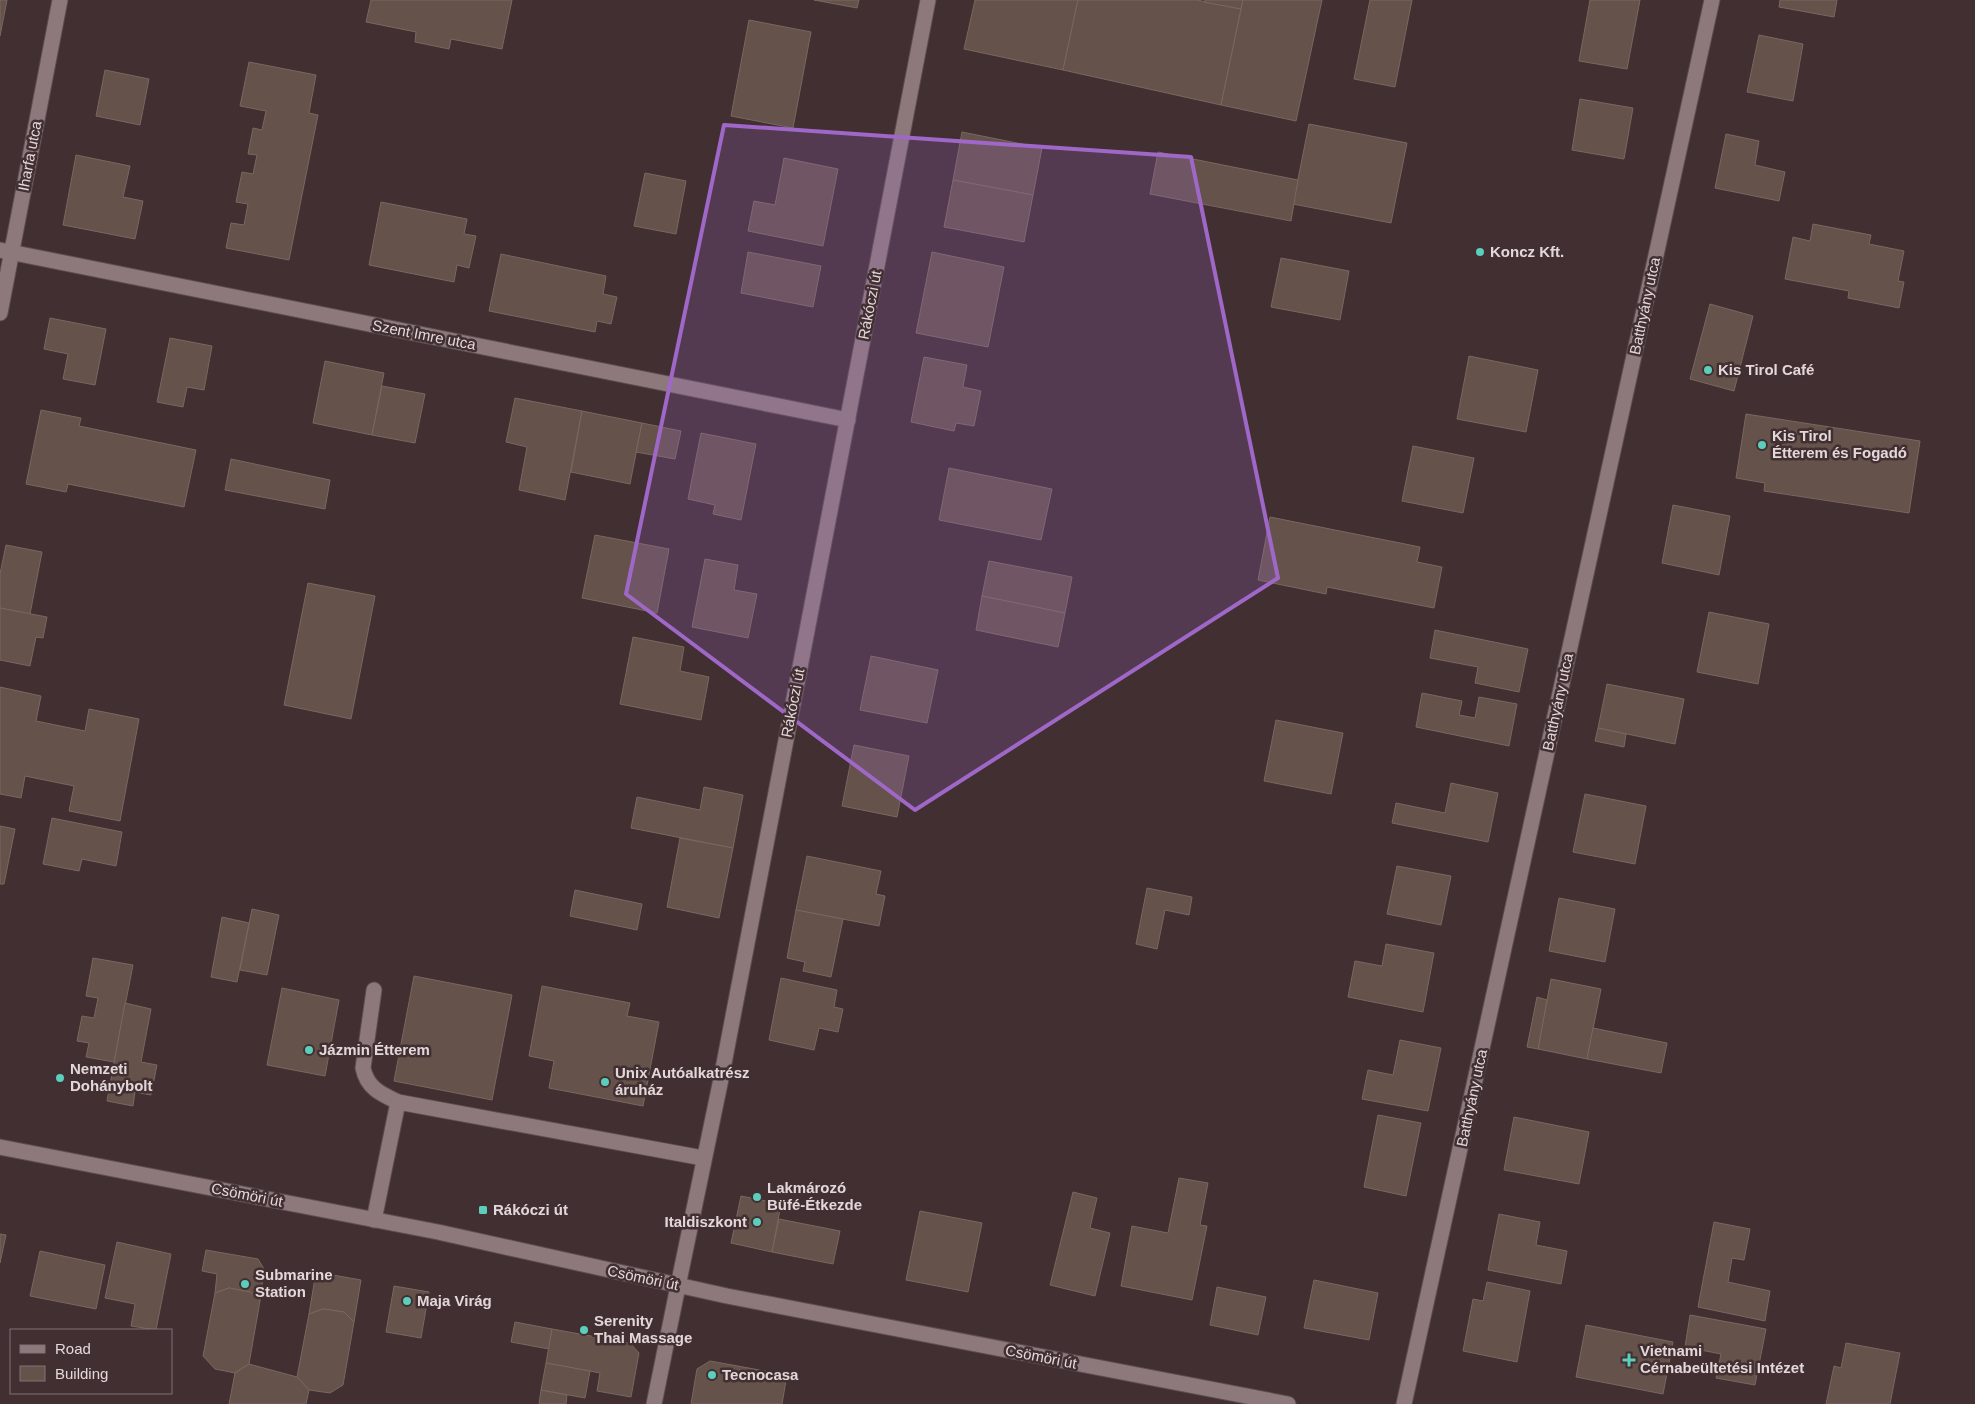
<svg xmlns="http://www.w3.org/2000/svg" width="1975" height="1404" viewBox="0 0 1975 1404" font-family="Helvetica,sans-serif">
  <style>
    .building { fill: #64524b; stroke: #7a6760 }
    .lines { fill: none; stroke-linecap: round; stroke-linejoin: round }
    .lane-casing { stroke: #5c4d4f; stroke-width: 17 }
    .street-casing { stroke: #5c4d4f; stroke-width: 17 }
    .secondary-casing { stroke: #5c4d4f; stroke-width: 17 }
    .lane { stroke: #8d787c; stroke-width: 15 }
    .street { stroke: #8d787c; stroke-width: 15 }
    .secondary { stroke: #8d787c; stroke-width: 15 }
    .marked { fill: #9f68c8; fill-opacity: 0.2; stroke: #9f68c8; stroke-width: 4; stroke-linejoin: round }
    .poi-dot { fill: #5bcebc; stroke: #412f32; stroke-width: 2 }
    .labels { text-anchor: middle; stroke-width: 5; stroke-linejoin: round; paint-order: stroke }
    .street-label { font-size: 15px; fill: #e3d7d9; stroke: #412f32 }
    .poi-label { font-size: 15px; font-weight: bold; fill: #e3d7d9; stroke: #412f32; text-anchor: start }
  </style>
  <rect width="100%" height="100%" fill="#412f32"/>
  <!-- building -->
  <g class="building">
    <path d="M0 0H7L0 36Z"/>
    <path d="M371 0H512L502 49 451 39 449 49 415 42 416 32 366 22Z"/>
    <path d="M814 0H859L857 8Z"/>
    <path d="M975 0H1078L1063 70 964 49Z"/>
    <path d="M1078 0H1197L1241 9 1221 105 1063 70Z"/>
    <path d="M1205 0H1243L1241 9 1204 2Z"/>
    <path d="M1243 0H1322L1296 121 1221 105Z"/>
    <path d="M1370 0H1412L1395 87 1354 79Z"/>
    <path d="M1590 0H1640L1627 69 1579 61Z"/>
    <path d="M1780 0H1837L1834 17 1779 7Z"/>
    <path d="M749 20 811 32 793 128 731 116Z"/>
    <path d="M1759 35 1803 44 1793 101 1747 92Z"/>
    <path d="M249 62 316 75 309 113 318 115 289 260 226 248 231 223 244 225 248 204 236 202 242 172 253 174 257 155 248 154 253 128 262 130 266 111 240 106Z"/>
    <path d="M105 70 149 79 140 125 96 116Z"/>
    <path d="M1580 99 1633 108 1624 159 1572 150Z"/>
    <path d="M1309 124 1407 143 1391 223 1293 204Z"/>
    <path d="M962 132 1042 148 1033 195 953 180Z"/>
    <path d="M1726 134 1759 141 1755 165 1785 172 1779 201 1715 188Z"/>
    <path d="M1158 152 1298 180 1291 221 1150 194Z"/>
    <path d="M76 155 130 166 123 197 143 201 135 239 63 225Z"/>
    <path d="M784 158 838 169 823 246 748 231 754 201 775 205Z"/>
    <path d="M645 173 686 181 676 234 634 226Z"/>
    <path d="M953 180 1033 195 1024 242 944 227Z"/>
    <path d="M381 202 467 219 464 234 476 236 469 268 457 265 454 282 369 265Z"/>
    <path d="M1813 224 1871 235 1869 244 1904 251 1898 281 1904 282 1899 308 1848 298 1849 291 1785 279 1793 237 1810 241Z"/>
    <path d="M748 252 821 266 813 307 741 293Z"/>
    <path d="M932 252 1004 267 988 347 916 333Z"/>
    <path d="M501 254 606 276 603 294 617 297 611 324 597 321 595 332 489 311Z"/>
    <path d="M1281 258 1349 271 1340 320 1271 307Z"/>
    <path d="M1710 304 1753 316 1734 391 1690 379Z"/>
    <path d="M50 318 106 329 95 385 63 379 68 354 44 349Z"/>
    <path d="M170 338 212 346 204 390 187 387 183 407 157 402Z"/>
    <path d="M1469 356 1538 370 1526 432 1457 419Z"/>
    <path d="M924 357 967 365 963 387 981 391 974 426 956 423 954 431 911 422Z"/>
    <path d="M325 361 384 373 372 435 313 423Z"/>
    <path d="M382 386 425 394 415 443 372 435Z"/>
    <path d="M515 398 582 411 565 500 519 490 527 447 506 442Z"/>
    <path d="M41 410 81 418 79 426 196 450 184 507 68 484 66 492 26 484Z"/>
    <path d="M582 411 642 423 630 484 571 472Z"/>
    <path d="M1746 414 1920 441 1909 513 1764 491 1765 483 1736 478Z"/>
    <path d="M642 423 681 431 675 459 636 452Z"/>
    <path d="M701 433 756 444 741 520 713 514 715 505 688 499Z"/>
    <path d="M1413 446 1474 458 1463 513 1402 501Z"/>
    <path d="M231 459 330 480 325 509 225 490Z"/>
    <path d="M949 468 1052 489 1041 540 939 520Z"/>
    <path d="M1673 505 1730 516 1719 575 1662 563Z"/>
    <path d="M1270 517 1420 547 1417 562 1442 567 1434 608 1327 587 1326 594 1258 580Z"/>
    <path d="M595 535 669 549 657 613 582 598Z"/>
    <path d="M6 545 42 552 30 614 0 608V574Z"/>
    <path d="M705 559 738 565 734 590 757 594 748 638 692 627Z"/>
    <path d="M989 561 1072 577 1065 613 982 596Z"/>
    <path d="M308 583 375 596 351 719 284 705Z"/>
    <path d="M982 596 1065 613 1058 647 976 630Z"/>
    <path d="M0 608 47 617 43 638 36 637 30 666 0 660Z"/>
    <path d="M1709 612 1769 624 1758 684 1697 672Z"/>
    <path d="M1435 630 1528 649 1519 692 1475 683 1478 667 1430 658Z"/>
    <path d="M633 637 684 647 680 671 709 677 701 720 620 704Z"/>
    <path d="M871 656 938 670 927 723 860 710Z"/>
    <path d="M1607 684 1684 699 1675 744 1598 728Z"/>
    <path d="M0 687 41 696 36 721 85 731 89 709 139 719 120 821 69 811 74 786 25 776 21 798 0 794Z"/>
    <path d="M1422 693 1462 701 1459 715 1475 718 1479 697 1517 704 1509 746 1416 727Z"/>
    <path d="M1276 720 1343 733 1331 794 1264 781Z"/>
    <path d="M1598 728 1626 734 1624 747 1595 741Z"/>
    <path d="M854 745 909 756 897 817 842 806Z"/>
    <path d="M1451 783 1498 793 1488 842 1392 823 1396 803 1445 813Z"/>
    <path d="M704 787 743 795 733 848 631 828 637 797 700 810Z"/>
    <path d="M1585 794 1646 806 1635 864 1573 852Z"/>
    <path d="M52 818 122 832 116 866 82 859 79 871 43 864Z"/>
    <path d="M0 826 15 829 4 884H0Z"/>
    <path d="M680 838 733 848 719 918 667 907Z"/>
    <path d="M807 856 881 871 876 894 885 896 879 926 796 910Z"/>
    <path d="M1397 866 1451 876 1441 925 1387 914Z"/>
    <path d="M1147 888 1192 897 1189 915 1165 910 1157 949 1136 944Z"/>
    <path d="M575 890 642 904 637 930 570 916Z"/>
    <path d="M1559 898 1615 909 1605 962 1549 951Z"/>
    <path d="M252 909 279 915 267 975 240 970Z"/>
    <path d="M796 910 843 919 831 977 803 971 805 962 787 958Z"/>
    <path d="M222 917 249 923 237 982 211 977Z"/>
    <path d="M1386 944 1434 953 1423 1012 1348 997 1355 961 1382 966Z"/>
    <path d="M93 958 133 965 114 1062 86 1057 89 1043 77 1041 82 1016 94 1018 98 998 86 996Z"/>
    <path d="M414 976 512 995 492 1100 394 1081Z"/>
    <path d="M781 978 837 990 834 1007 843 1009 838 1032 819 1028 814 1050 769 1040Z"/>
    <path d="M1551 979 1601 989 1587 1059 1538 1049Z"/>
    <path d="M542 986 630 1003 627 1016 659 1022 643 1106 549 1088 554 1061 529 1056Z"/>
    <path d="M282 988 339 1000 325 1076 267 1065Z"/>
    <path d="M1537 997 1547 1000 1538 1049 1527 1047Z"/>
    <path d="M125 1003 151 1009 141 1062 157 1065 151 1095 135 1092 133 1106 107 1101Z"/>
    <path d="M1593 1028 1667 1043 1661 1073 1587 1059Z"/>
    <path d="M1400 1040 1441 1048 1428 1111 1362 1099 1368 1070 1393 1075Z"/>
    <path d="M1378 1115 1421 1123 1406 1196 1364 1187Z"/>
    <path d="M1514 1117 1589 1132 1579 1184 1504 1170Z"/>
    <path d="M1179 1178 1208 1183 1200 1225 1207 1226 1192 1300 1121 1286 1132 1226 1168 1233Z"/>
    <path d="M1073 1192 1097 1198 1090 1228 1110 1233 1095 1296 1050 1285Z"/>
    <path d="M741 1196 781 1204 772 1252 731 1243Z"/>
    <path d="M920 1211 982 1223 968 1292 906 1280Z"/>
    <path d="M1499 1214 1540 1222 1536 1245 1567 1251 1561 1284 1488 1270Z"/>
    <path d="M779 1219 840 1231 833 1264 772 1252Z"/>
    <path d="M1714 1222 1750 1229 1744 1260 1732 1258 1728 1282 1770 1291 1765 1321 1698 1307Z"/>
    <path d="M0 1234 6 1235 0 1263Z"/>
    <path d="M117 1242 171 1254 156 1330 131 1326 135 1304 105 1298Z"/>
    <path d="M206 1250 258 1259 264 1269 260 1301 250 1292 229 1288 215 1293 217 1274 202 1271Z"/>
    <path d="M40 1251 105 1265 96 1309 30 1296Z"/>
    <path d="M316 1272 361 1280 354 1322 344 1312 323 1309 309 1314Z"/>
    <path d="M1314 1280 1378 1293 1369 1340 1304 1328Z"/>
    <path d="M1487 1282 1530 1291 1517 1362 1463 1351 1473 1299 1483 1301Z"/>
    <path d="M394 1286 429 1292 421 1338 386 1332Z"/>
    <path d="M1217 1287 1266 1297 1258 1335 1210 1325Z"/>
    <path d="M229 1288 250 1292 260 1301 249 1364 235 1373 215 1369 203 1356 215 1293Z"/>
    <path d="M323 1309 344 1312 354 1322 343 1385 330 1393 309 1390 297 1377 309 1314Z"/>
    <path d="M1690 1315 1766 1329 1755 1385 1716 1378 1721 1354 1685 1347Z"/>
    <path d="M515 1322 552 1329 549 1349 511 1342Z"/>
    <path d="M1586 1325 1673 1342 1663 1394 1576 1377Z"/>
    <path d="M552 1329 630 1343 639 1353 631 1397 597 1391 600 1373 546 1363Z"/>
    <path d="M1846 1343 1900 1353 1890 1404H1826L1834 1366 1841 1368Z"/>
    <path d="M710 1361 787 1375 782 1404H691L697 1369Z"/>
    <path d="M546 1363 590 1371 585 1398 541 1390Z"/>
    <path d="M249 1364 297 1377 309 1390 306 1404H229L235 1373Z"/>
    <path d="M541 1390 567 1395 566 1404H539Z"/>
  </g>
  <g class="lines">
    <!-- lane casing -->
    <g class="lane-casing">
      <g id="lane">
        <path d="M374 990 363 1068C367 1088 381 1094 398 1102"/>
        <path d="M374 1220 398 1102 703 1158"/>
      </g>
    </g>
    <!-- street casing -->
    <g class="street-casing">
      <g id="street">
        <path d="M0 250 848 420"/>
        <path d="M0 313 60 0"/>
        <path d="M678 1286 721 1079 928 0"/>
      </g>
    </g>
    <!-- secondary casing -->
    <g class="secondary-casing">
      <g id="secondary">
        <path d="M0 1147 438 1232 727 1296 1288 1404"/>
        <path d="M654 1404 678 1286"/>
        <path d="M1404 1404 1712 0"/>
      </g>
    </g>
    <!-- lane -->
    <use href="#lane" class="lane"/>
    <!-- street -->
    <use href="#street" class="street"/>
    <!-- secondary -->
    <use href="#secondary" class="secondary"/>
  </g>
  <!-- marked area -->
  <path class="marked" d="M724 125 1191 157 1278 578 915 810 626 594Z"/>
  <!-- markers -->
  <g class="poi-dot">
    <circle cx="1480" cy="252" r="5"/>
    <circle cx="1708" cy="370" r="5"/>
    <circle cx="1762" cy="445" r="5"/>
    <circle cx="309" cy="1050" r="5"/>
    <circle cx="60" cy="1078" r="5"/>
    <circle cx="605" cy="1082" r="5"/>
    <circle cx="757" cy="1197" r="5"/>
    <rect x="478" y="1205" width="10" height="10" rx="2.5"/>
    <circle cx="757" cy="1222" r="5"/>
    <circle cx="245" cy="1284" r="5"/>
    <circle cx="407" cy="1301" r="5"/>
    <circle cx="584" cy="1330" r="5"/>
    <path d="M1626.5 1352.5h5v5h5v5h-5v5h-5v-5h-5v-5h5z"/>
    <circle cx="712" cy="1375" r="5"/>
  </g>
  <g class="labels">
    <!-- street labels -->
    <g class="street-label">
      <text transform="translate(30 156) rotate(-79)" y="5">Iharfa utca</text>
      <text transform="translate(870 305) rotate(-79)" y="5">Rákóczi út</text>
      <text transform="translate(1645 306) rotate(-78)" y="5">Batthyány utca</text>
      <text transform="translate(424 335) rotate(11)" y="5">Szent Imre utca</text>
      <text transform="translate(1558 702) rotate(-78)" y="5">Batthyány utca</text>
      <text transform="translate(793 703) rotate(-79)" y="5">Rákóczi út</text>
      <text transform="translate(1472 1098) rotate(-78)" y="5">Batthyány utca</text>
      <text transform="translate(247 1195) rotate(11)" y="5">Csömöri út</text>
      <text transform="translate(643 1278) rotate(12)" y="5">Csömöri út</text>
      <text transform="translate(1041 1357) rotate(11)" y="5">Csömöri út</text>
    </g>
    <!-- poi labels -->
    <g class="poi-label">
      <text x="1490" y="257">Koncz Kft.</text>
      <text x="1718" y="375">Kis Tirol Café</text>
      <text x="1772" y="441">Kis Tirol<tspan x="1772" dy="17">Étterem és Fogadó</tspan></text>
      <text x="319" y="1055">Jázmin Étterem</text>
      <text x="70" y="1074">Nemzeti<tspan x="70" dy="17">Dohánybolt</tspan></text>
      <text x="615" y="1078">Unix Autóalkatrész<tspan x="615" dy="17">áruház</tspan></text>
      <text x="767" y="1193">Lakmározó<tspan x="767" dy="17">Büfé-Étkezde</tspan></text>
      <text x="493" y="1215">Rákóczi út</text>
      <text x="747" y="1227" text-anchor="end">Italdiszkont</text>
      <text x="255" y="1280">Submarine<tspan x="255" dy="17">Station</tspan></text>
      <text x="417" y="1306">Maja Virág</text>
      <text x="594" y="1326">Serenity<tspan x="594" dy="17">Thai Massage</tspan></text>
      <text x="1640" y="1356">Vietnami<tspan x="1640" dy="17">Cérnabeültetési Intézet</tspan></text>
      <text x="722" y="1380">Tecnocasa</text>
    </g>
  </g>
  <!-- legend -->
  <rect x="10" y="1329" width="162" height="65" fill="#412f32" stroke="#827275"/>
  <rect x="20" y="1345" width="25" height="8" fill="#8d787c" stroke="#827275"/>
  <text x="55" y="1354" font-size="15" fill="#e3d7d9">Road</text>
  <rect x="20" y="1366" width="25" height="15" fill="#64524b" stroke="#827275"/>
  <text x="55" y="1379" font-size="15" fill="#e3d7d9">Building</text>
</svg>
